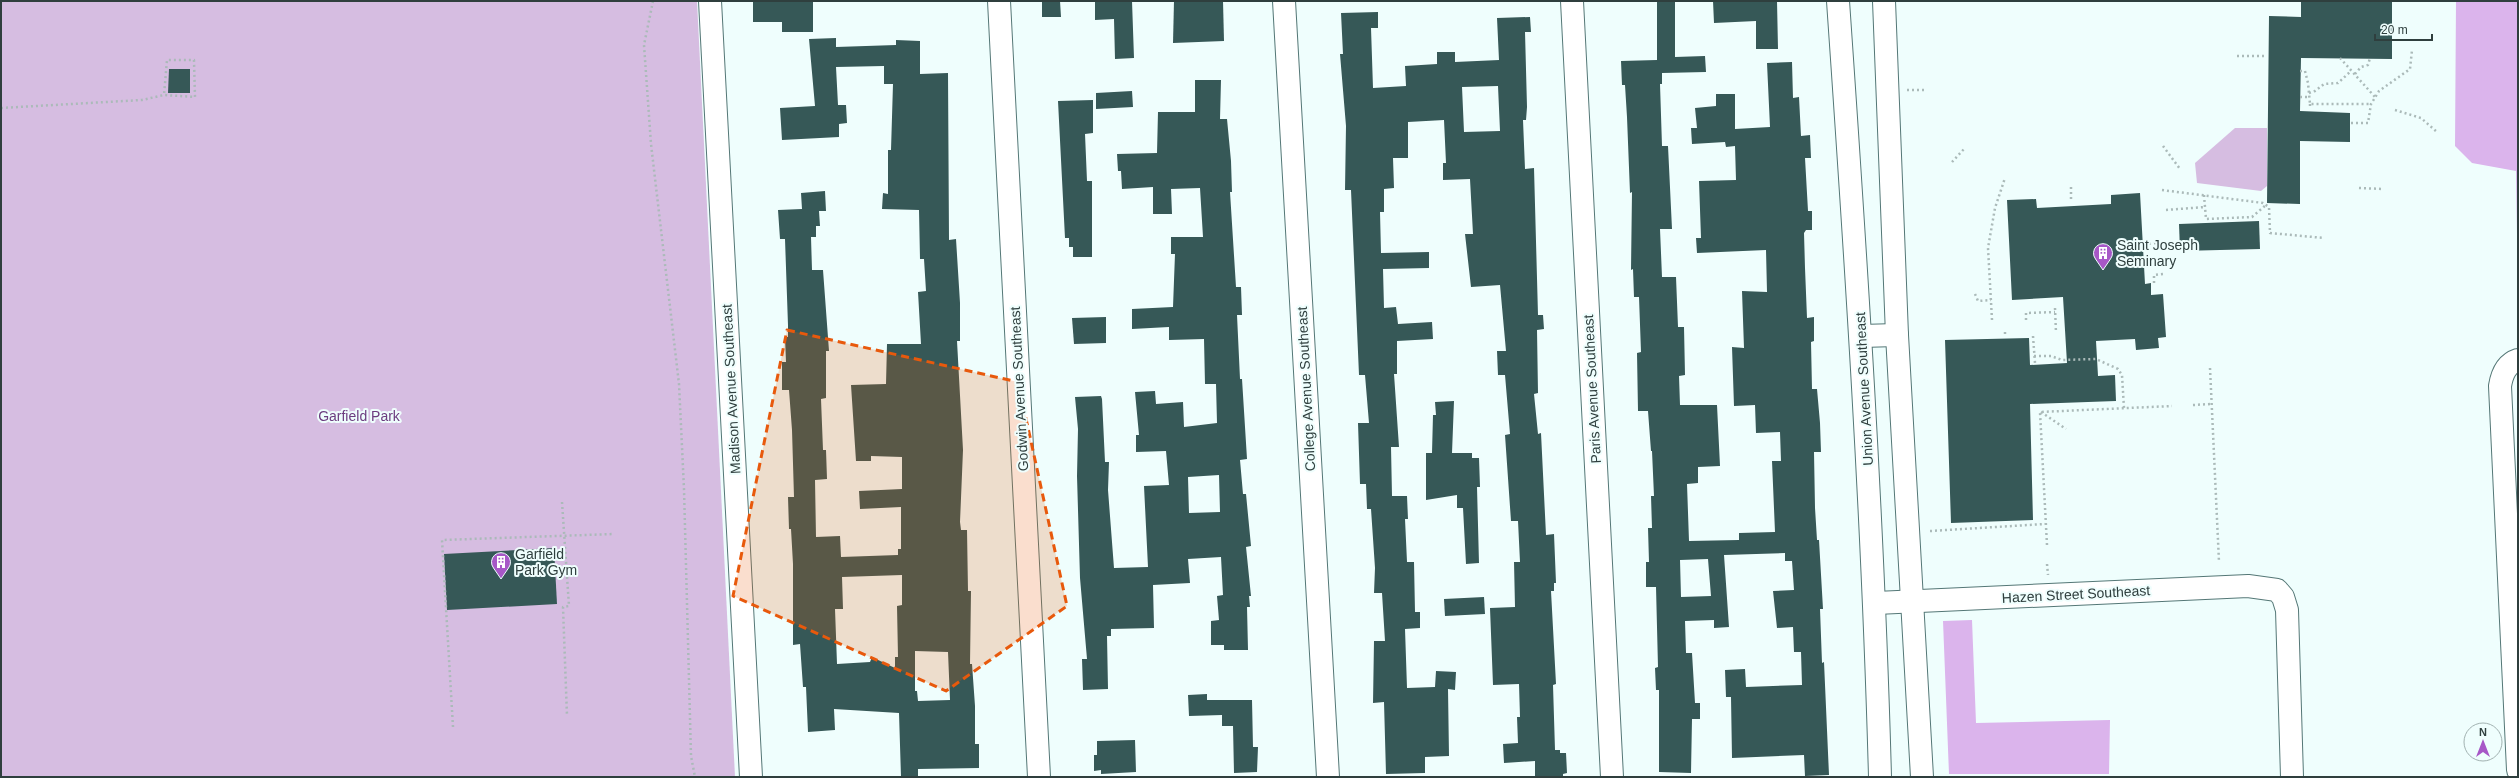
<svg xmlns="http://www.w3.org/2000/svg" width="2519" height="778" viewBox="0 0 2519 778" font-family="Helvetica,sans-serif">
  <style>
    .green { fill: #d6bde1 }
    .forest { fill: #dbb4ec }
    .building { fill: #365857; fill-rule: evenodd }
    .lines { fill: none; stroke-linecap: round; stroke-linejoin: round }
    .minor-casing { stroke: #547776; stroke-width: 24 }
    .path { stroke: #abbab9; stroke-width: 2.5; stroke-dasharray: 2 3; stroke-linecap: butt }
    .minor { stroke: #fff; stroke-width: 22 }
    .marked { fill: #e8590c; fill-opacity: 0.2; stroke: #e8590c; stroke-width: 3; stroke-dasharray: 8 5; stroke-linejoin: round }
    .labels { text-anchor: middle; stroke-width: 4; stroke-linejoin: round; paint-order: stroke }
    .poi-label { font-size: 14px; fill: #2f3f3e; stroke: #effefd; text-anchor: start }
    .street-label { font-size: 14px; fill: #2f3f3e; stroke: #effefd }
    .park-label { font-size: 14px; fill: #6c3c7f; stroke: #effefd }
  </style>
  <rect width="100%" height="100%" fill="#effefd"/>
  <!-- green -->
  <g class="green">
    <path d="M1 1H697L735 777H1Z"/>
    <path d="M2235 128H2267V186L2261 191 2197 183 2195 163Z"/>
  </g>
  <!-- forest -->
  <g class="forest">
    <path d="M2456 1H2518V297L2516 171 2472 163 2455 146Z"/>
    <path d="M1972 620 1976 723 2110 720 2109 774H1949L1943 621Z"/>
  </g>
  <!-- building -->
  <g class="building">
    <path d="M753 1H813V32H782V22H753Z"/>
    <path d="M1042 1H1060L1061 17H1042Z"/>
    <path d="M1095 1H1132L1134 58 1115 59 1114 19 1095 20Z"/>
    <path d="M1174 1H1223L1224 41 1173 43Z"/>
    <path d="M1657 1H1675V57L1705 56 1706 72 1662 73V84H1660L1662 146H1668L1672 229H1660L1662 277H1676L1678 327H1684L1685 375 1679 376 1680 405H1717L1720 466 1698 467V483L1687 484 1689 541 1739 540V533L1775 532 1772 461H1781L1780 432 1756 433 1755 405 1734 406 1732 347 1744 348 1742 291 1767 292 1766 250 1697 253 1696 238H1701L1699 181 1736 180 1735 146 1726 147 1725 142 1692 144 1691 128H1697L1695 108 1716 106V94H1735V129L1770 127 1767 63 1792 62 1793 98 1799 97 1801 136 1810 135 1811 158H1805L1808 211H1812V230H1806L1804 233 1805 268 1807 318 1814 317V341L1811 342 1812 389H1817L1820 423 1821 452H1814L1815 508 1817 540H1819L1823 609H1820L1822 663 1824 662 1829 775 1805 776 1804 755 1732 758 1731 697H1726L1725 670 1745 669 1746 687 1802 685 1801 652H1794L1793 627 1777 628 1773 591 1794 590 1792 561H1785V553L1724 555 1729 627 1714 628V620L1685 621 1686 653H1692L1695 703H1700V719H1692L1691 773 1659 772V690H1656L1655 668 1658 667 1656 587H1646V562H1649L1648 528H1652L1651 496H1654L1652 451H1651L1648 411H1638L1637 353 1641 352 1639 297H1634L1633 269 1631 270 1632 192 1630 193 1627 117 1625 85H1622L1621 61 1657 60ZM1708 559 1711 596 1681 597 1680 560Z"/>
    <path d="M1713 1H1777L1778 49H1756V21L1714 23Z"/>
    <path d="M2301 1H2392V59L2301 58 2300 111 2350 113V142L2300 141V204L2267 203 2269 16 2301 17Z"/>
    <path d="M1378 12V28H1371L1373 88 1406 86 1405 66 1437 64V52H1455V62L1499 60 1497 18 1530 17 1531 32H1525L1527 107 1526 120H1523L1525 169 1534 168 1538 315H1543L1544 329 1537 330 1538 393 1534 394 1538 434 1541 433 1546 535 1554 534 1556 583H1554V591H1551L1556 684 1553 685 1555 750H1560V753H1566L1567 773 1563 774V777H1535V761L1504 763 1503 744 1518 743 1517 717H1520L1519 684 1493 685 1490 608 1515 607 1514 562H1520L1518 521H1511L1505 435 1510 434 1505 375H1498L1497 351H1506L1500 285 1471 287 1465 234H1473L1470 179 1443 180V163H1446L1444 120 1408 122V158H1393L1394 188 1384 189V212H1380L1381 253 1429 252V268L1383 269 1384 308 1396 307 1398 324 1432 322 1433 339 1397 341V374H1394L1399 447H1391L1392 496H1407L1408 519H1405L1407 562H1414L1415 612H1420V628L1405 629 1407 688 1435 687 1436 671 1456 672 1455 690 1448 689 1449 756 1425 757V773L1386 774 1384 702 1373 703 1374 641H1385L1382 593H1374L1375 568 1371 509H1367L1366 484H1360L1358 423H1369L1365 375H1359L1351 190H1345L1346 126 1340 54H1343L1341 13ZM1498 86 1500 131 1464 132 1462 87Z"/>
    <path d="M836 38V47L896 45V40L920 41V74L948 73 949 240 956 239 960 303V341H957L963 450 960 522 961 530H967L968 591H971L970 664H972L975 706V744H979V768L918 769V777H901L899 713 834 709 835 730 808 732 806 687H803L800 644 793 645V564L791 529H789L788 497H794L792 430 789 390H782V362H786L785 337H788V325L785 239H780L778 210 802 209 801 193 825 191 826 211H819L820 226H816V237H811L812 270H823L829 351H826V398L821 399 823 450H826L827 479 815 480 816 537 840 536 841 557 898 555V549H901V507L860 509 859 491 902 489V457L871 456V461H856L851 385 886 384 887 344H921L918 292 926 291 924 259H920L919 210 882 209 883 193 888 194V150H891L893 84H884V66L836 67 838 105H846L847 123 839 124V137L782 140 780 108 815 106 809 39ZM902 575V605L897 606 898 657H895V668L872 657 870 662 837 664 835 609H843L842 577ZM915 651 948 652 950 700 918 701 917 691H915Z"/>
    <path d="M169 69H190V93H168Z"/>
    <path d="M1195 80H1221L1220 119H1227L1231 161 1232 192H1230L1236 287H1241L1242 315H1237L1240 379H1242L1247 459 1240 460 1243 494H1246L1251 546 1246 547 1251 596H1249L1250 607H1247L1248 650H1224V645H1211V621L1219 620 1217 596 1223 595 1221 557 1188 559 1190 583 1153 585 1154 628 1111 629V636H1107L1108 689 1083 690 1082 659H1087L1080 578 1077 476 1078 429 1075 397 1101 396 1102 399 1105 462H1109L1108 490 1114 568 1148 567 1144 486 1169 485 1166 451 1136 452V435H1139L1135 392 1155 391 1156 404 1183 402 1184 427 1217 423 1216 384H1205L1204 339 1169 340V327L1132 329V309L1173 307 1175 254H1171V237H1203L1200 188 1171 189 1172 214H1153V187L1122 189 1121 171H1118L1117 154 1157 153 1158 112H1195ZM1219 475 1220 512 1189 513 1188 477Z"/>
    <path d="M1132 91 1133 107 1096 109V93Z"/>
    <path d="M1093 100V133L1085 134 1087 181H1092V257H1073V247H1069V238H1065L1058 101Z"/>
    <path d="M2140 193 2145 284 2151 283V295L2163 294 2166 337 2158 338 2159 348 2136 350 2135 339 2096 341 2098 376 2115 375 2116 401 2030 404 2033 520 1951 523 1945 340 2029 338 2030 365 2067 363 2063 297 2012 300 2007 200 2036 199 2037 208 2111 204V195Z"/>
    <path d="M2259 221 2260 249 2180 251 2179 224Z"/>
    <path d="M1106 317V343L1074 344 1072 318Z"/>
    <path d="M1454 401 1452 453H1472V458H1479L1480 487H1477L1479 563 1466 564 1463 508H1457V495L1426 500V453H1432L1433 415H1436L1435 402Z"/>
    <path d="M554 548 557 604 447 610 444 554Z"/>
    <path d="M1484 597 1485 614 1445 616 1444 599Z"/>
    <path d="M1207 694V700H1252L1253 747H1258L1257 772 1234 773 1233 726H1222V715L1189 716 1188 695Z"/>
    <path d="M1135 740 1136 772 1101 774V770L1094 771V755H1097V741Z"/>
  </g>
  <g class="lines">
    <!-- minor casing -->
    <g class="minor-casing">
      <g id="minor">
        <path d="M710 1 751 777"/>
        <path d="M999 1 1039 777"/>
        <path d="M1284 1 1328 777"/>
        <path d="M1572 1 1612 777"/>
        <path d="M1838 1C1856 260 1873 518 1880 777"/>
        <path d="M1884 1 1897 335 1922 777"/>
        <path d="M1861 336 1897 335"/>
        <path d="M2518 360C2506 364 2502 374 2500 386L2518 770"/>
        <path d="M1876 603 2248 586 2277 590 2283 597 2287 610 2292 777"/>
      </g>
    </g>
    <!-- path -->
    <g class="path">
      <path d="M653 1 644 45 651 144 679 384 684 489 691 756 695 777"/>
      <path d="M2237 56H2264"/>
      <path d="M2340 58 2375 97"/>
      <path d="M2300 71H2305L2308 83 2310 104H2371"/>
      <path d="M2355 74 2361 67 2368 65 2370 58"/>
      <path d="M1907 90H1924"/>
      <path d="M2309 93 2315 91 2324 84 2338 83 2351 71"/>
      <path d="M2300 97H2309"/>
      <path d="M2310 104V109"/>
      <path d="M1 108 142 100 164 95 195 97 194 60H167L164 95"/>
      <path d="M2395 110 2421 118 2437 132"/>
      <path d="M2351 123H2368L2371 104 2379 91 2410 69 2412 50"/>
      <path d="M2163 146 2180 169"/>
      <path d="M1952 162 1964 149"/>
      <path d="M2071 187V199"/>
      <path d="M2359 188 2384 189"/>
      <path d="M2162 190 2263 203 2269 207 2270 233 2324 238"/>
      <path d="M2204 195 2206 219 2252 217 2266 205"/>
      <path d="M2166 210 2205 207"/>
      <path d="M2144 244 2157 243"/>
      <path d="M2154 283V275L2163 274"/>
      <path d="M1975 294 1978 301 1991 300"/>
      <path d="M2055 308 2056 333"/>
      <path d="M1992 320 1988 248 1995 208 2005 178"/>
      <path d="M2026 320V313L2055 312"/>
      <path d="M2005 332V337"/>
      <path d="M2033 336 2035 363"/>
      <path d="M2034 356H2051L2062 360 2096 359 2118 369 2122 375 2124 408"/>
      <path d="M2210 368 2219 562"/>
      <path d="M2193 405 2211 404"/>
      <path d="M2041 412 2066 429"/>
      <path d="M562 502 569 606 563 607 567 716"/>
      <path d="M1930 531 2045 524"/>
      <path d="M2047 545 2040 412 2172 406"/>
      <path d="M2047 564 2048 575"/>
      <path d="M453 727 442 540 614 534"/>
    </g>
    <!-- minor -->
    <use href="#minor" class="minor"/>
  </g>
  <!-- marked area -->
  <path class="marked" d="M787 330 1018 382 1067 606 946 691 733 596Z"/>
  <!-- icons -->
  <defs>
    <g id="building-pin" transform="scale(1)"><path d="M0 17L-7.5 6A9.5 9.5 0 1 1 7.5 6Z" fill="#a757c7" stroke="#effefd"/><path d="M-4-6H4V6H1V3H-1V6H-4ZM-2.5-4.3h1.7v1.8h-1.7ZM.8-4.3h1.7v1.8H.8ZM-2.5-1h1.7V.8h-1.7ZM.8-1h1.7V.8H.8Z" fill="#fff"/></g>
  </defs>
  <g fill-rule="evenodd">
    <use href="#building-pin" x="2103" y="253"/>
    <use href="#building-pin" x="501" y="562"/>
  </g>
  <g class="labels">
    <!-- poi labels -->
    <g class="poi-label">
      <text x="2117" y="250">Saint Joseph<tspan x="2117" dy="16">Seminary</tspan></text>
      <text x="515" y="559">Garfield<tspan x="515" dy="16">Park Gym</tspan></text>
    </g>
    <!-- street labels -->
    <g class="street-label">
      <text transform="translate(731 389) rotate(-93)" y="5">Madison Avenue Southeast</text>
      <text transform="translate(1019 389) rotate(-93)" y="5">Godwin Avenue Southeast</text>
      <text transform="translate(1306 389) rotate(-93)" y="5">College Avenue Southeast</text>
      <text transform="translate(1592 389) rotate(-93)" y="5">Paris Avenue Southeast</text>
      <text transform="translate(1864 389) rotate(-93)" y="5">Union Avenue Southeast</text>
      <text transform="translate(2076 594) rotate(-3)" y="5">Hazen Street Southeast</text>
    </g>
    <!-- park labels -->
    <g class="park-label">
      <text x="359" y="421">Garfield Park</text>
    </g>
  </g>
  <!-- border -->
  <rect width="2519" height="778" fill="none" stroke="#2f3f3e" stroke-width="4"/>
  <!-- north arrow -->
  <g transform="translate(2483 742)"><circle r="19" fill="#effefd" stroke="#a2b2b1"/>
  <path d="M0-3L7 15L0 10L-7 15Z" fill="#a757c7"/>
  <text y="-6" font-size="11" font-weight="bold" text-anchor="middle" fill="#2f3f3e">N</text>
  </g>
  <!-- scale -->
  <path d="M2375 34v6h57v-6" fill="none" stroke="#2f3f3e" stroke-width="2"/>
  <text x="2381" y="34" font-size="12" fill="#2f3f3e" stroke="#effefd" stroke-width="3" paint-order="stroke">20 m</text>
</svg>
